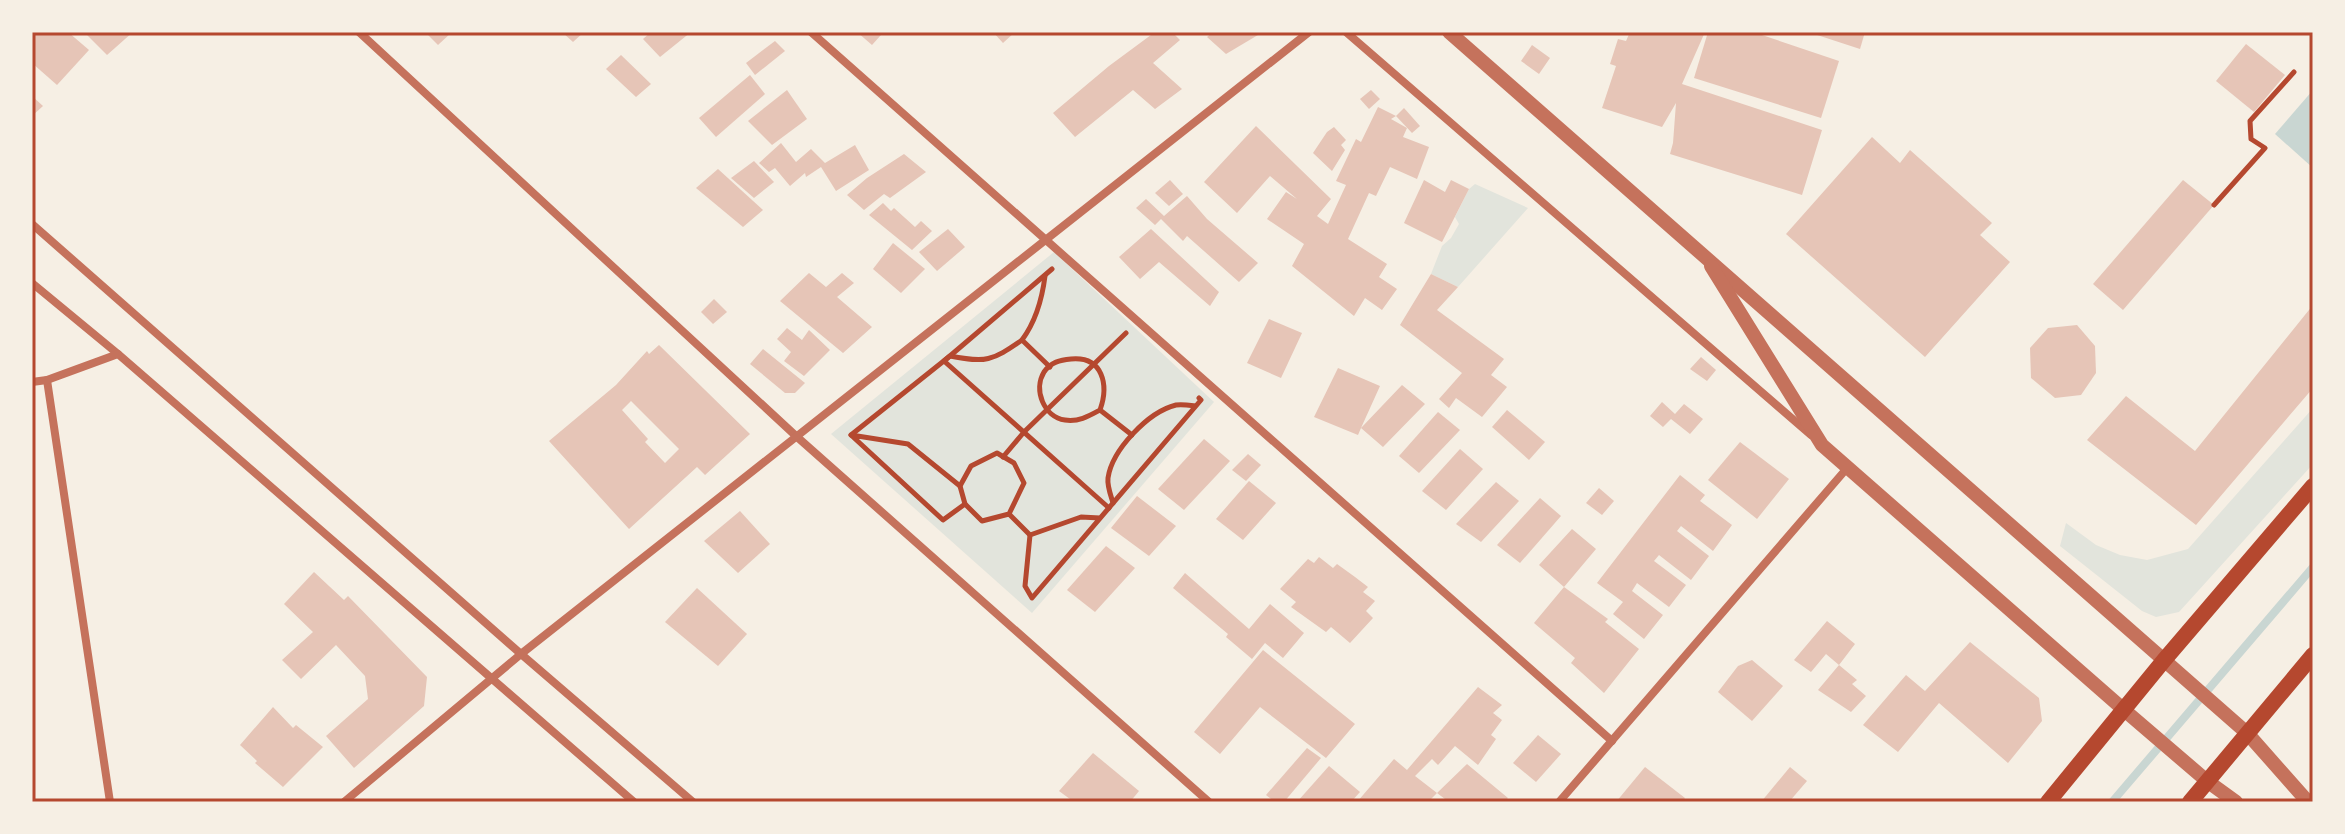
<svg xmlns="http://www.w3.org/2000/svg" width="2345" height="834" viewBox="0 0 2345 834" font-family="Raleway,sans-serif">
  <style>
    .green { fill: #e2e4dc }
    .water { fill: #c9d6d2 }
    .lines { fill: none; stroke-linecap: round; stroke-linejoin: round }
    .stream { stroke: #c9d6d2; stroke-width: 8 }
    .building { fill: #e6c5b7; fill-rule: evenodd }
    .path { stroke: #b5482f; stroke-width: 5 }
    .minor { stroke: #c5725c; stroke-width: 8 }
    .tertiary { stroke: #c5725c; stroke-width: 14 }
    .secondary { stroke: #b5482f; stroke-width: 16 }
    .neatline { fill: none; stroke: #b5482f; stroke-width: 3 }
  </style>
  <rect width="100%" height="100%" fill="#f6efe4"/>
  <!-- green -->
  <g class="green">
    <path d="M1475 184 1528 208 1458 287 1431 274 1442 246 1451 238 1459 224 1455 217 1469 189Z"/>
    <path d="M1054 252 1214 402 1032 613 831 434Z"/>
    <path d="M2313 408V464L2179 612 2156 617 2142 611 2060 546 2066 523 2096 545 2120 555 2147 560 2188 549Z"/>
  </g>
  <!-- water -->
  <path class="water" d="M2313 90V168L2275 134Z"/>
  <g class="lines">
    <!-- stream -->
    <path class="stream" d="M2112 802 2313 567"/>
  </g>
  <!-- building -->
  <g class="building">
    <path d="M32 32H68L89 50 57 85 32 63Z"/>
    <path d="M84 32H133L107 55Z"/>
    <path d="M425 32H452L438 45Z"/>
    <path d="M562 32H584L573 42Z"/>
    <path d="M651 32H691L660 57 643 39Z"/>
    <path d="M857 32H878L881 35 872 45Z"/>
    <path d="M993 32H1015L1003 43Z"/>
    <path d="M1155 32H1172L1180 40 1153 63 1182 89 1155 109 1133 90 1075 137 1053 113 1109 66Z"/>
    <path d="M1213 32H1263L1226 54 1207 37Z"/>
    <path d="M1630 32H1705L1682 84 1822 130 1802 195 1670 154 1673 143 1676 103 1662 127 1602 108 1616 66 1610 64 1618 39 1626 41Z"/>
    <path d="M1708 32H1753L1839 61 1821 118 1694 78Z"/>
    <path d="M1808 32H1865L1860 49Z"/>
    <path d="M775 41 785 51 755 75 746 63Z"/>
    <path d="M2246 44 2285 75 2254 112 2216 81Z"/>
    <path d="M1532 45 1550 58 1539 74 1521 61Z"/>
    <path d="M621 55 651 84 636 97 606 69Z"/>
    <path d="M750 75 765 94 716 137 699 118Z"/>
    <path d="M787 90 807 119 772 145 748 121Z"/>
    <path d="M1371 90 1380 99 1369 109 1360 99Z"/>
    <path d="M32 96 43 106 32 116Z"/>
    <path d="M1378 107 1396 116 1391 119 1407 128 1403 137 1429 147 1417 179 1390 167 1376 196 1369 193 1348 239 1387 264 1379 277 1397 289 1382 310 1365 298 1354 316 1292 266 1304 244 1267 219 1286 192 1297 199 1270 176 1237 213 1204 182 1256 126 1331 199 1317 216 1328 224 1346 185 1336 181 1356 139 1361 142Z"/>
    <path d="M1404 108 1420 126 1412 133 1396 116Z"/>
    <path d="M1334 127 1346 140 1341 145 1345 150 1332 171 1313 153 1327 132Z"/>
    <path d="M1872 137 1900 163 1910 150 1992 223 1980 235 2010 262 1925 357 1786 234Z"/>
    <path d="M781 143 796 162 811 149 825 163 855 145 869 170 836 191 821 167 806 177 805 173 790 186 775 168 769 172 759 163Z"/>
    <path d="M904 154 926 172 890 198 884 194 864 210 847 195 867 178Z"/>
    <path d="M754 161 774 182 754 198 731 178Z"/>
    <path d="M718 169 763 210 743 227 696 188Z"/>
    <path d="M1170 180 1183 194 1169 206 1155 193Z"/>
    <path d="M1424 180 1445 192 1451 180 1469 189 1442 242 1404 223Z"/>
    <path d="M2183 180 2214 205 2123 310 2093 284Z"/>
    <path d="M1187 196 1207 219 1258 263 1239 282 1187 236 1183 241 1161 219 1155 225 1136 208 1146 199 1164 216Z"/>
    <path d="M883 203 891 211 894 208 915 227 921 221 932 231 912 250 869 215Z"/>
    <path d="M948 229 965 247 937 271 919 252Z"/>
    <path d="M1151 229 1219 292 1210 306 1159 262 1140 279 1119 257Z"/>
    <path d="M893 243 925 269 901 293 873 269Z"/>
    <path d="M809 273 826 287 842 273 854 283 837 297 872 327 843 353 780 301Z"/>
    <path d="M1431 274 1458 287 1437 310 1504 359 1491 375 1507 387 1482 417 1456 398 1449 408 1439 399 1462 373 1400 325Z"/>
    <path d="M714 299 727 312 713 324 701 312Z"/>
    <path d="M2313 305V388L2196 525 2087 440 2126 396 2195 451Z"/>
    <path d="M1269 319 1302 333 1281 378 1247 363Z"/>
    <path d="M2077 325 2095 346 2096 373 2081 395 2055 398 2031 378 2030 348 2048 328Z"/>
    <path d="M787 328 802 340 809 330 830 350 804 376 784 361 791 352 777 339Z"/>
    <path d="M659 345 750 434 705 475 697 467 629 529 549 441 616 385 647 351 649 354ZM631 401 679 449 665 463 645 442 648 439 622 410Z"/>
    <path d="M763 349 805 383 795 393H785L750 364Z"/>
    <path d="M1701 357 1716 370 1707 381 1690 369Z"/>
    <path d="M1338 368 1380 386 1361 428 1402 385 1425 404 1383 447 1361 428 1358 435 1314 417Z"/>
    <path d="M1662 402 1675 414 1684 404 1703 419 1690 434 1671 419 1663 427 1650 416Z"/>
    <path d="M1507 410 1545 442 1529 460 1492 427Z"/>
    <path d="M1438 412 1460 430 1419 473 1399 456Z"/>
    <path d="M1204 439 1230 461 1184 510 1158 489Z"/>
    <path d="M1740 442 1789 479 1757 519 1708 480Z"/>
    <path d="M1460 449 1483 469 1446 510 1422 491Z"/>
    <path d="M1248 454 1261 465 1246 481 1232 470Z"/>
    <path d="M1680 475 1705 495 1700 501 1732 525 1713 551 1681 526 1677 531 1709 556 1691 580 1659 555 1654 561 1686 585 1669 607 1637 583 1632 591 1663 615 1644 639 1613 614 1623 602 1597 583Z"/>
    <path d="M1249 481 1276 503 1243 540 1216 519Z"/>
    <path d="M1496 482 1519 501 1481 542 1456 524Z"/>
    <path d="M1599 488 1614 501 1602 515 1586 503Z"/>
    <path d="M1137 496 1176 526 1149 556 1111 528Z"/>
    <path d="M1540 498 1561 516 1520 563 1497 545Z"/>
    <path d="M740 511 770 544 738 573 704 541Z"/>
    <path d="M1572 529 1596 549 1564 587 1608 619 1605 622 1639 649 1604 693 1571 663 1575 658 1534 623 1564 587 1539 565Z"/>
    <path d="M1106 546 1135 568 1095 612 1067 590Z"/>
    <path d="M1319 557 1333 568 1337 564 1355 577 1368 587 1363 592 1375 601 1366 611 1373 618 1350 643 1331 627 1326 632 1291 607 1296 602 1280 589 1308 559 1314 563Z"/>
    <path d="M314 572 344 600 348 596 427 677 424 706 354 768 326 736 368 699 365 676 336 645 301 679 282 660 313 632 284 604Z"/>
    <path d="M1185 573 1249 629 1270 604 1304 633 1283 658 1265 643 1252 659 1226 637 1228 634 1173 588Z"/>
    <path d="M697 588 747 634 718 666 665 622Z"/>
    <path d="M1827 621 1855 644 1839 665 1857 680 1852 684 1866 696 1851 712 1818 690 1839 665 1826 654 1811 672 1794 660Z"/>
    <path d="M1970 642 2039 698 2042 721 2008 763 1939 703 1898 752 1863 725 1906 675 1925 691Z"/>
    <path d="M1263 650 1355 724 1326 758 1260 707 1220 754 1194 732Z"/>
    <path d="M1752 660 1783 686 1752 721 1718 692 1738 666Z"/>
    <path d="M1478 687 1502 705 1493 713 1502 720 1491 735 1496 739 1478 765 1455 746 1438 765 1432 759 1415 776 1437 793 1467 764 1508 798 1504 802H1449L1437 793 1428 802H1357L1394 759 1407 770Z"/>
    <path d="M273 707 293 728 296 725 323 747 283 787 255 763 257 761 240 745Z"/>
    <path d="M1538 735 1561 754 1536 782 1513 763Z"/>
    <path d="M1307 748 1321 758 1284 802H1275L1266 795Z"/>
    <path d="M1093 753 1139 791 1130 802H1074L1059 791Z"/>
    <path d="M1329 766 1360 792 1351 802H1297Z"/>
    <path d="M1645 767 1685 798 1682 802H1616Z"/>
    <path d="M1790 767 1807 781 1789 802H1761Z"/>
  </g>
  <g class="lines">
    <!-- path -->
    <g class="path">
      <path d="M2214 205 2265 148 2251 139 2250 121 2294 72"/>
      <path d="M1052 269 944 361 1109 508"/>
      <path d="M1045 276C1042 300 1036 321 1022 340L1050 367"/>
      <path d="M1100 410C1089 416 1079 422 1065 420 1044 417 1033 390 1044 372 1051 362 1060 360 1071 359 1103 356 1109 385 1100 410L1132 435"/>
      <path d="M851 435 950 356C986 363 992 361 1022 340"/>
      <path d="M1003 457 1024 432 1126 333"/>
      <path d="M960 486 908 444 851 435 943 520 965 504"/>
      <path d="M1113 503C1111 496 1107 486 1108 478 1112 450 1148 412 1176 405 1182 404 1188 405 1195 406"/>
      <path d="M1009 514 1024 483 1014 463 997 453 971 466 960 486 965 504 982 521 1009 514 1030 535"/>
      <path d="M1100 518 1081 517 1030 535 1025 586 1032 598 1201 400 1199 398"/>
    </g>
    <!-- minor -->
    <g class="minor">
      <path d="M359 32 796 436 1209 802"/>
      <path d="M811 32 1612 741"/>
      <path d="M1346 32 1811 435"/>
      <path d="M32 224 521 654 693 802"/>
      <path d="M32 283 118 354"/>
      <path d="M47 380 110 802"/>
      <path d="M32 382 47 380 118 354 634 802"/>
      <path d="M344 802 521 654 1309 32"/>
      <path d="M1559 802 1848 467"/>
    </g>
    <!-- tertiary -->
    <g class="tertiary">
      <path d="M1449 32 2247 733 2308 802"/>
      <path d="M1711 266 1822 445 2123 709 2207 781 2236 802"/>
    </g>
    <!-- secondary -->
    <g class="secondary">
      <path d="M2048 802 2165 659 2313 486"/>
      <path d="M2190 802 2313 655"/>
    </g>
  </g>
  <!-- border -->
  <rect width="2345" height="834" fill="none" stroke="#f6efe4" stroke-width="68"/>
  <rect x="34" y="34" width="2277" height="766" class="neatline"/>
</svg>
